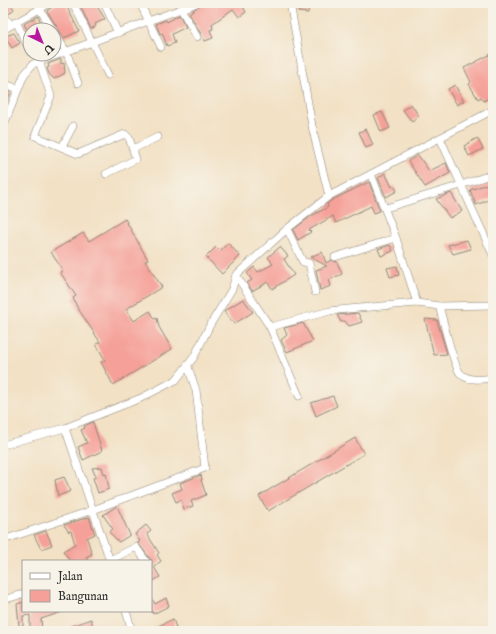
<svg xmlns="http://www.w3.org/2000/svg" width="496" height="634" viewBox="0 0 496 634" font-family="'IM FELL English',serif">
  <style>
    .building { fill: #f5a098 }
    .lines { fill: none; stroke-linecap: round; stroke-linejoin: round }
    .street-casing { stroke: #8e8678; stroke-width: 8 }
    .street { stroke: #fff; stroke-width: 7 }
  </style>
  <rect width="100%" height="100%" fill="#f7f3e8"/>
  <filter id="ink" filterUnits="userSpaceOnUse"><feTurbulence type="fractalNoise" baseFrequency=".025" numOctaves="2"/><feDisplacementMap in="SourceGraphic" scale="8" xChannelSelector="R" yChannelSelector="G"/><feConvolveMatrix kernelMatrix="1 2 1 2 8 2 1 2 1" color-interpolation-filters="sRGB"/></filter>
  <filter id="wash" filterUnits="userSpaceOnUse"><feTurbulence type="fractalNoise" baseFrequency=".012" numOctaves="4" result="noise"/><feDisplacementMap in="SourceGraphic" scale="16" xChannelSelector="R" yChannelSelector="G"/><feGaussianBlur stdDeviation="0.9" result="paint"/><feColorMatrix in="noise" values="0 0 0 0 0 0 0 0 0 0 0 0 0 0 0 0 0 1.4 0 .05"/><feComposite in="paint" operator="in"/></filter>
  <g filter="url(#wash)">
    <rect width="100%" height="100%" fill="#f2e1c5"/>
    <g id="blocks">
      <!-- building -->
      <g class="building">
        <path d="M3 3H10L14 9 8 15 3 12Z"/>
        <path d="M57 3H65L79 31 64 38 47 11Z"/>
        <path d="M79 3H95L105 19 95 24 96 26 91 29Z"/>
        <path d="M203 3H241L246 12 239 17 233 9 212 24 213 29 210 30 213 38 205 41 189 13Z"/>
        <path d="M300 3H309L308 13 298 12Z"/>
        <path d="M179 15 186 27 172 34 175 43 167 46 162 33 160 34 156 24 166 20 167 22Z"/>
        <path d="M38 16 44 30H27L24 24Z"/>
        <path d="M14 33 20 43 12 48 5 36Z"/>
        <path d="M493 53V95L484 101 481 97 478 99 469 84 471 82 464 68Z"/>
        <path d="M61 59V64L64 63 65 73 54 79 49 74 47 68 49 67 48 64Z"/>
        <path d="M455 85 464 101 457 105 448 89Z"/>
        <path d="M3 88 11 92 3 111Z"/>
        <path d="M411 104 419 116 412 122 403 110Z"/>
        <path d="M382 112 390 128 381 132 374 115Z"/>
        <path d="M366 129 373 145 366 148 359 132Z"/>
        <path d="M477 138 483 149 469 156 464 146Z"/>
        <path d="M418 155 429 171 446 163 450 173 425 187 408 161Z"/>
        <path d="M385 173 392 187 394 186 397 191 386 197 378 178Z"/>
        <path d="M369 182 380 211 374 213 371 206 336 223 333 216 309 230 311 232 298 240 293 230 311 216 328 207 327 204 332 200Z"/>
        <path d="M493 182V198L476 205 470 190Z"/>
        <path d="M451 193 462 211 450 218 436 199Z"/>
        <path d="M125 219 148 260 145 261 162 287 126 309 134 321 150 311 155 319 157 318 159 327 172 349 113 385 101 362 105 360 96 344 100 342 77 307 73 298 76 296 60 272 63 271 51 252 83 233 89 241Z"/>
        <path d="M467 240 471 249 453 254 448 245Z"/>
        <path d="M228 243 240 256 222 274 206 257 216 247 220 251Z"/>
        <path d="M390 245 393 251 381 256 378 249Z"/>
        <path d="M280 247 288 256 284 259 294 275 272 289 268 282 252 291 247 283 252 280 247 273 254 267 258 272 273 264 268 257Z"/>
        <path d="M322 252 326 263 331 260 337 262 342 274 329 280 331 286 320 290 316 270 327 266 310 257Z"/>
        <path d="M397 266 399 275 390 277 387 268Z"/>
        <path d="M243 299 253 312 234 324 224 311Z"/>
        <path d="M358 313 362 322 349 326 345 321 341 322 337 315Z"/>
        <path d="M425 319 437 320 447 354 434 355Z"/>
        <path d="M303 323 313 341 287 352 281 340 287 335 284 328Z"/>
        <path d="M333 396 337 406 316 416 311 403Z"/>
        <path d="M93 422 102 451 83 460 78 447 87 443 81 430 85 428 84 426Z"/>
        <path d="M355 438 364 454 268 511 259 496Z"/>
        <path d="M102 467 104 474 106 473 109 489 98 493 93 478 96 477 92 468Z"/>
        <path d="M201 475 202 480H201L206 495 191 501 193 506 184 509 181 500 176 502 172 493 182 489 180 483Z"/>
        <path d="M64 477 71 491 58 496 55 480Z"/>
        <path d="M117 506 130 535 119 542 109 532 113 529 103 515Z"/>
        <path d="M89 517 95 534 87 538 92 554 86 557 88 561H70L63 551 75 544 71 531 69 532 64 525Z"/>
        <path d="M146 525 151 531 147 534 159 553 157 555 161 561 154 567 160 577 151 582V560L138 543 140 541 135 534Z"/>
        <path d="M46 531 52 545 41 549 34 535Z"/>
        <path d="M151 597 155 604 166 598 169 606 153 614 151 609Z"/>
        <path d="M23 602V611L62 612 41 619 42 631H30V615L23 616V626H19L17 604Z"/>
        <path d="M91 619 94 631H60V630Z"/>
        <path d="M173 619 177 631H148Z"/>
      </g>
    </g>
  </g>
  <g filter="url(#ink)">
    <use href="#blocks" fill-opacity="0" stroke="#8e8678" stroke-width="1"/>
    <g class="lines">
      <!-- street casing -->
      <g class="street-casing">
        <g id="street">
          <path d="M73 3 108 75"/>
          <path d="M104 3 118 33"/>
          <path d="M140 3 161 47"/>
          <path d="M290 3 313 131 329 196"/>
          <path d="M39 8 53 30"/>
          <path d="M181 9 197 37"/>
          <path d="M3 17 11 24"/>
          <path d="M16 21 30 52"/>
          <path d="M3 30 50 3"/>
          <path d="M54 32 66 51 78 83"/>
          <path d="M39 61 51 96 35 136 78 154 125 134 129 138 136 159 106 174"/>
          <path d="M3 83 18 89"/>
          <path d="M3 127 24 75 33 64 197 3"/>
          <path d="M440 138 493 255"/>
          <path d="M62 147 73 126"/>
          <path d="M133 149 158 137"/>
          <path d="M371 174 396 238 417 303"/>
          <path d="M386 208 461 185 493 174"/>
          <path d="M287 229 303 262 309 263 315 292"/>
          <path d="M335 257 396 238"/>
          <path d="M236 275 270 327 299 396"/>
          <path d="M439 306C443 319 453 365 460 373 467 382 483 379 493 378"/>
          <path d="M270 327 330 311 348 309 417 303 439 306 493 305"/>
          <path d="M65 428 110 561"/>
          <path d="M3 445 65 428 141 398 176 380 194 357 210 325 232 289 236 275 287 229 329 196 493 110"/>
          <path d="M3 540 93 510 205 468 196 390 188 367"/>
          <path d="M110 560 136 547 146 561"/>
          <path d="M3 600 23 594"/>
          <path d="M126 611 132 631"/>
          <path d="M3 627 8 631"/>
        </g>
      </g>
      <!-- street -->
      <use href="#street" class="street"/>
    </g>
  </g>
  <!-- margin -->
  <rect width="496" height="634" fill="none" stroke="#f7f3e8" stroke-width="16"/>
  <!-- legend -->
  <rect x="22" y="560" width="130" height="52" fill="#f7f3e8" stroke="#a5a39c"/>
  <rect x="30" y="573" width="20" height="6" fill="#ffffff" stroke="#a5a39c"/>
  <text x="58" y="580" font-size="12" fill="#2b2b2b">Jalan</text>
  <rect x="30" y="590" width="20" height="12" fill="#f5a098" stroke="#a5a39c"/>
  <text x="58" y="600" font-size="12" fill="#2b2b2b">Bangunan</text>
  <!-- north arrow -->
  <g transform="translate(42 42) rotate(137)"><circle r="19" fill="#f7f3e8" stroke="#a5a39c"/>
  <path d="M0-3L7 15L0 10L-7 15Z" fill="#b5179e"/>
  <text y="-6" font-size="11" font-weight="bold" text-anchor="middle" fill="#2b2b2b">U</text>
  </g>
</svg>
